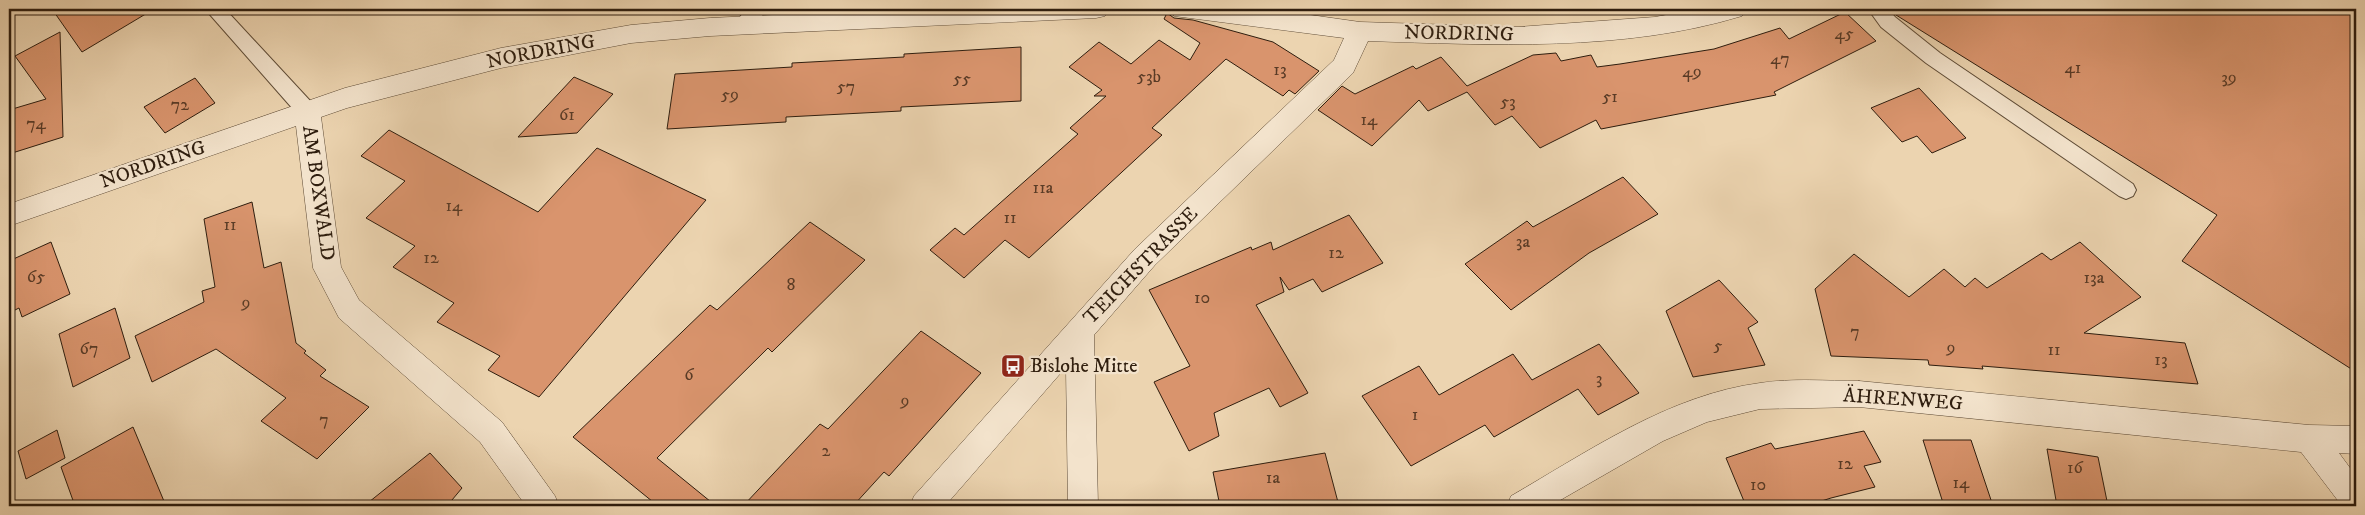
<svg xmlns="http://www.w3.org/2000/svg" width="2365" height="515" font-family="'IM FELL DW Pica',serif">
  <rect width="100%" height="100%" fill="#ecd4b0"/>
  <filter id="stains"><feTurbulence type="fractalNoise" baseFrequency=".004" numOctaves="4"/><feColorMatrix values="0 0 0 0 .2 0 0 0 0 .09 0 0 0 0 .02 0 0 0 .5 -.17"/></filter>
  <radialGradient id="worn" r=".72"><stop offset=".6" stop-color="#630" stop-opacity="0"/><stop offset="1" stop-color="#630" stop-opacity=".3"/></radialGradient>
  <!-- building -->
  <path fill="#d9946d" stroke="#2e1d0e" d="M 52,9 L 154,9 L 82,52 Z
    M 1890,9 L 2356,9 L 2356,372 L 2182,261 L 2217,215 L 1896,15 Z
    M 1845,12 L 1876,41 L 1774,92 L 1776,95 L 1601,129 L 1596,120 L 1540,148 L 1512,116 L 1495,125 L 1467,92 L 1428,111 L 1419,100 L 1372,146 L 1318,110 L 1342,86 L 1355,94 L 1413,66 L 1416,69 L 1441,57 L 1467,86 L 1533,55 L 1556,53 L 1561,61 L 1591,55 L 1597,67 L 1620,64 L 1714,49 L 1780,28 L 1789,39 Z
    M 1167,13 L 1174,18 L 1193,20 L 1273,42 L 1319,71 L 1295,94 L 1289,90 L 1283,96 L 1226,59 L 1152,128 L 1162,135 L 1029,258 L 1005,240 L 964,278 L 930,250 L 955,228 L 964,235 L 1078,134 L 1070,128 L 1106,96 L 1094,96 L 1102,90 L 1069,67 L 1099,42 L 1131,64 L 1159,40 L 1190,60 L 1200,43 L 1164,19 Z
    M 60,32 L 63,137 L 9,154 L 9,110 L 46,99 L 15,56 Z
    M 1021,47 L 1021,101 L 901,107 L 901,111 L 786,117 L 786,122 L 667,129 L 675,74 L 792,67 L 792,63 L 904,57 L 904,54 Z
    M 574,77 L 613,94 L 577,133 L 518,137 Z
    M 195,78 L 215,103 L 165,133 L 144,107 Z
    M 1919,88 L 1966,138 L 1932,153 L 1917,136 L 1902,142 L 1871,108 Z
    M 389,130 L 538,212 L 597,148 L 706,200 L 539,397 L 488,370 L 500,356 L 437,322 L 454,303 L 393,267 L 415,246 L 366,218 L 405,181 L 361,156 Z
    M 1623,177 L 1658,214 L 1589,253 L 1511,310 L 1465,264 L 1527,221 L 1533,227 Z
    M 252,202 L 264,268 L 281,262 L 296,343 L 306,351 L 304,353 L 326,370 L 320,376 L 369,407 L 317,459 L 261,421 L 286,398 L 216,349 L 152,382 L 135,336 L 204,302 L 202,291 L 215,287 L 204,219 Z
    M 1349,215 L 1383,263 L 1322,292 L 1313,279 L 1289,290 L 1280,277 L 1284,292 L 1256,305 L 1308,393 L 1280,407 L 1269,388 L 1214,413 L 1219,436 L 1189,451 L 1154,382 L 1190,366 L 1149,290 L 1251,247 L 1252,250 L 1271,242 L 1273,250 Z
    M 810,222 L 865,260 L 772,352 L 768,348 L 657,458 L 716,506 L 658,506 L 573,437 L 710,305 L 717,310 Z
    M 51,242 L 70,294 L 22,317 L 19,308 L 9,313 L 9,261 Z
    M 2080,242 L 2141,297 L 2084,333 L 2185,343 L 2198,384 L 1982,366 L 1983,369 L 1929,365 L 1928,360 L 1831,356 L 1815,289 L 1854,254 L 1909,297 L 1944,269 L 1965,287 L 1975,278 L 1987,288 L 2042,253 L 2051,260 Z
    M 1719,280 L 1758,322 L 1748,328 L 1765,365 L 1693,377 L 1666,311 Z
    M 115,308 L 130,358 L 73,387 L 59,334 Z
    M 921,331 L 981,373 L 889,476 L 884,472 L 853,506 L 743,506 L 820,424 L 828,429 Z
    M 1599,344 L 1639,393 L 1598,415 L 1578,389 L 1494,437 L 1485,425 L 1411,466 L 1362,396 L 1419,366 L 1439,395 L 1513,354 L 1532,380 Z
    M 133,427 L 166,506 L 75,506 L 61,467 Z
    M 57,430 L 65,458 L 26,479 L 18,451 Z
    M 1864,431 L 1881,462 L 1864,466 L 1875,487 L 1831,498 L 1806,506 L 1746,506 L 1726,458 L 1771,443 L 1775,449 Z
    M 1923,440 L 1971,440 L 1993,506 L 1944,506 Z
    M 2047,449 L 2098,457 L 2108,506 L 2057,506 Z
    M 430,453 L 462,488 L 447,506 L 364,506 Z
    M 1325,453 L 1339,506 L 1220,506 L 1213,472 Z"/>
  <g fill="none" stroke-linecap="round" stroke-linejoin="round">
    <defs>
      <path id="service" d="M 205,9 L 225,9 L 314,105 L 317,111 L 314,117 L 307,119 L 300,117 Z
        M 746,9 L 766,9 C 760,21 750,36 735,31 L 733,26 Z
        M 1868,9 L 1888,9 L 1895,17 L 1940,53 L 2133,184 L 2136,190 L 2133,196 L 2126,199 L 2119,196 L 1926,63 L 1881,27 Z"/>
      <path id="minor" d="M 901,9 L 1108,9 L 1105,16 L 1096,18 L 710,36 L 631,43 L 501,68 L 347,108 L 321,117 L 341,267 L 359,300 L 502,422 L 555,496 L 559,506 L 526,506 L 480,442 L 339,318 L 313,268 L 296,126 L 9,226 L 9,204 L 345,88 L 501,48 L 631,25 L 710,18 Z
        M 1171,9 L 1268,9 L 1360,22 L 1518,27 L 1655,17 L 1699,9 L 1745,9 L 1742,16 C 1624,52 1490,45 1368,41 L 1353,73 L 1155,265 L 1094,335 L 1098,506 L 1068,506 L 1066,367 L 945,506 L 910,506 L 914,496 L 1135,249 L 1334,60 L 1344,38 L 1174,16 Z
        M 1859,381 L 2309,425 L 2356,426 L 2356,454 L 2339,453 L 2356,476 L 2356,506 L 2342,506 L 2301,452 L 1859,407 L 1760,409 L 1707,422 L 1663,441 L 1550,506 L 1507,506 L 1511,496 C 1589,451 1669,395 1760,383 C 1792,378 1827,381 1859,381 Z"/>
    </defs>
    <!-- service casing -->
    <use href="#service" stroke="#5e4b36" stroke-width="2"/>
    <!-- minor casing -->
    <use href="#minor" stroke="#5e4b36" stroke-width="1"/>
    <!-- service -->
    <use href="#service" fill="#f3e3cc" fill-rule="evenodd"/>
    <!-- minor -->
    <use href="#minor" fill="#f3e3cc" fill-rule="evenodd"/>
  </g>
  <!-- icons -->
  <defs>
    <symbol id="bus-square" viewBox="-11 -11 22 22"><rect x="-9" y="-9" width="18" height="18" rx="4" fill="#8f2418" stroke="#f3e3cc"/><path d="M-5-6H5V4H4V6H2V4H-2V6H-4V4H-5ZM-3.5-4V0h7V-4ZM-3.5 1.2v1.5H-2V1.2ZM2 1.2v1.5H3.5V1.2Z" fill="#fff"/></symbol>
  </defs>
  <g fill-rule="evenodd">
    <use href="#bus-square" x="999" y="352" width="28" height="28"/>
  </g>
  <g text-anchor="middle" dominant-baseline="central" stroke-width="4.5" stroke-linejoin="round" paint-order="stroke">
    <!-- number labels -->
    <g font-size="18" fill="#593b26">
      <text x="1844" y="34">45</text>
      <text x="1780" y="59">47</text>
      <text x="2073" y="68">41</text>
      <text x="1280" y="70">13</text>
      <text x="1692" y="72">49</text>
      <text x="1149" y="77">53b</text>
      <text x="2229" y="78">39</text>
      <text x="962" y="79">55</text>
      <text x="846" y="87">57</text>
      <text x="730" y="95">59</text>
      <text x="1610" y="97">51</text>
      <text x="1508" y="102">53</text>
      <text x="180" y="105">72</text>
      <text x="567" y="115">61</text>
      <text x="1369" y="120">14</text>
      <text x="36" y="124">74</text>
      <text x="1043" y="188">11a</text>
      <text x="454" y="206">14</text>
      <text x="1010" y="218">11</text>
      <text x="230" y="225">11</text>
      <text x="1523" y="242">3a</text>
      <text x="1336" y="253">12</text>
      <text x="431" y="258">12</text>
      <text x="36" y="277">65</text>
      <text x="2094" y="278">13a</text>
      <text x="791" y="285">8</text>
      <text x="1202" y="298">10</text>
      <text x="246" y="303">9</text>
      <text x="1855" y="332">7</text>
      <text x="1718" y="346">5</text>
      <text x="1951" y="348">9</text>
      <text x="89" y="349">67</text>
      <text x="2054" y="350">11</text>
      <text x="2161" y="360">13</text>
      <text x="689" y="375">6</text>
      <text x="1599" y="379">3</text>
      <text x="905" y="401">9</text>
      <text x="1415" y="415">1</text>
      <text x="324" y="420">7</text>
      <text x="826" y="451">2</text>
      <text x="1845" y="464">12</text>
      <text x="2075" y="468">16</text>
      <text x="1273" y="478">1a</text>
      <text x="1961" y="483">14</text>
      <text x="1758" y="485">10</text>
    </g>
    <!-- street labels -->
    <g font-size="20" fill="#2e1d0e" stroke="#f3e3cc">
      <text transform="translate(1459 34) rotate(1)">NORDRING</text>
      <text transform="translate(541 52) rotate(-11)">NORDRING</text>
      <text transform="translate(153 165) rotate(-19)">NORDRING</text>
      <text transform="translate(318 193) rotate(82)">AM BOXWALD</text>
      <text transform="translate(1141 266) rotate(-46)">TEICHSTRASSE</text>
      <text transform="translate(1903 400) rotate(4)">ÄHRENWEG</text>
    </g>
    <!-- poi labels -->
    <g font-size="20" fill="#2e1d0e" stroke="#f3e3cc" text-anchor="start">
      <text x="1030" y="366">Bislohe Mitte</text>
    </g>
  </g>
  <!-- margin -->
  <rect width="2365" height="515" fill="none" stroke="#ecd4b0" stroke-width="30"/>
  <rect x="10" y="10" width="2345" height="495" fill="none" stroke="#2e1d0e" stroke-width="2.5"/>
  <rect x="15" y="15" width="2335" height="485" fill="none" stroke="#2e1d0e"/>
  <rect width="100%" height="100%" filter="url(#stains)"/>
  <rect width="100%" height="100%" fill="url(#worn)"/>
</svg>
